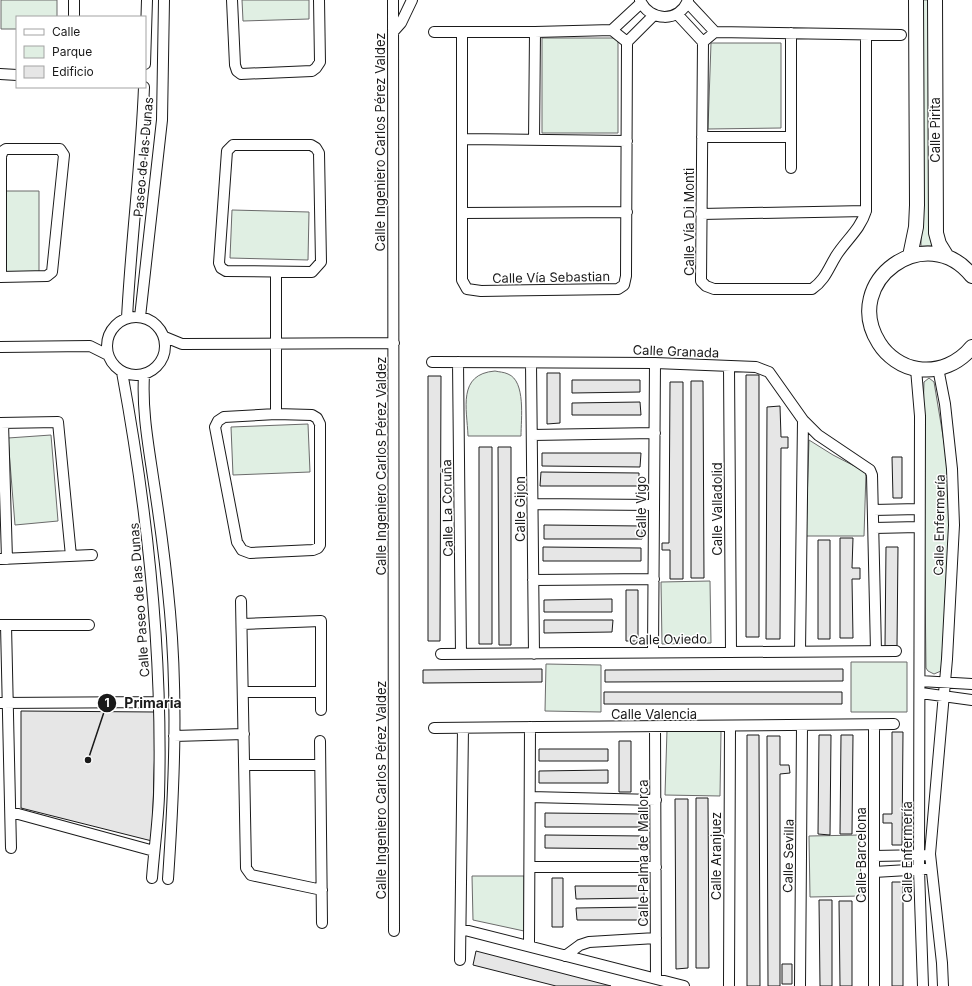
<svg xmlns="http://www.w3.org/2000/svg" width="972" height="986" font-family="Inter,sans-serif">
  <rect width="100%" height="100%" fill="#fff"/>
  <!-- green -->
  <path fill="#e0efe3" stroke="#6a6a6a" d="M 1,0 L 57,0 L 57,17 L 17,17 L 17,29 L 1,29 Z
    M 242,0 L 309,0 L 309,19 L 243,21 Z
    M 920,0 L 931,0 L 932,246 L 921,246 Z
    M 542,38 L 618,38 L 618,133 L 542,133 Z
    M 711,43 L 781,43 L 781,128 L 708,129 Z
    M 6,191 L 39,191 L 39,272 L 5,274 Z
    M 232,210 L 309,212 L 308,260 L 230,258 Z
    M 495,371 C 499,372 504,372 508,374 C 526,381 521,419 521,436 L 468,436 C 467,409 457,374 495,371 Z
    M 929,378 L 934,382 L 947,460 L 951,517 L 942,659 L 941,671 L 934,674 L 928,671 L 926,668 L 923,416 L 924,382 Z
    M 308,424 L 310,472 L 233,475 L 231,427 Z
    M 51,435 L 58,521 L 15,525 L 8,438 Z
    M 809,440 L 833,455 L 866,472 L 864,536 L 806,536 Z
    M 710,581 L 711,643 L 662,644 L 661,582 Z
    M 851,662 L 907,662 L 907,712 L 851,712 Z
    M 546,664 L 601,665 L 601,712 L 545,711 Z
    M 667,730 L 721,731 L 720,796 L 665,795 Z
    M 860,835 L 861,896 L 810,897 L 809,836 Z
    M 472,876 L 524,876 L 524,931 L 473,920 Z"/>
  <!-- building -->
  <path fill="#e6e6e6" stroke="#1a1a1a" d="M 547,373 L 560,373 L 560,423 L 547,424 Z
    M 746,375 L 759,375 L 759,637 L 746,637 Z
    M 428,376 L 441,376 L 440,641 L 428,641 Z
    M 572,380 L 640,380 L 640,392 L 572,393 Z
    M 691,381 L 703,381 L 704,578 L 691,578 Z
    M 670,382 L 683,382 L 683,579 L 670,579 L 670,550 L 662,550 L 662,543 L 669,543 Z
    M 640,402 L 641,415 L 572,415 L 572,403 Z
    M 780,406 L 781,437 L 788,437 L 788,448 L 781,448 L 780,639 L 766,639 L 767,407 Z
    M 479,447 L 492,447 L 492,644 L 479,644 Z
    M 498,447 L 511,447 L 511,645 L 499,645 Z
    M 542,453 L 641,453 L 640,467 L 542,466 Z
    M 892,457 L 902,457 L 902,498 L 893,498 Z
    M 541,472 L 639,473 L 639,486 L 540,486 Z
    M 544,525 L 642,526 L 642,539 L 544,539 Z
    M 840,538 L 853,538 L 852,568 L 860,568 L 860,579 L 852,579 L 853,638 L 840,638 Z
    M 818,540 L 830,540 L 830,639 L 818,639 Z
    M 543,547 L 641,548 L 641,561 L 543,561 Z
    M 886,547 L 898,547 L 897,646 L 885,646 Z
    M 626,590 L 638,590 L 638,641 L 626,641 Z
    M 612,599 L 612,612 L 544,612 L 544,600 Z
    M 544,620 L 613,620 L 612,632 L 544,633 Z
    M 542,669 L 542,682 L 423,683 L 423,670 Z
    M 843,669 L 843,681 L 605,682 L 605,670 Z
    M 604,692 L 842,692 L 842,704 L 604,704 Z
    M 21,711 L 156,712 L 152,841 L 21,808 Z
    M 892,732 L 903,732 L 902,845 L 892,845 L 892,823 L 883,823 L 883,814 L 892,814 Z
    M 747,735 L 759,735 L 760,986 L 747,986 Z
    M 819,735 L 831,735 L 830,835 L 818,834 Z
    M 841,735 L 853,735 L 852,834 L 840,834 Z
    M 767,736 L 780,736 L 780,765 L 789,765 L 790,773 L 780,774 L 780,986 L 768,986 Z
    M 619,741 L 631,741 L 631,792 L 619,792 Z
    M 539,749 L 608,749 L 608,761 L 539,761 Z
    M 608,770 L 608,783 L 539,783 L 539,771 Z
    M 696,798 L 708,798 L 709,968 L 696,968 Z
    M 675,799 L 688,799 L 688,968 L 676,969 Z
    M 545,813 L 644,814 L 644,827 L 545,827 Z
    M 545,835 L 644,836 L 644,849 L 545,848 Z
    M 552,878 L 563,878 L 563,927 L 552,927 Z
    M 892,882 L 903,882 L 903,986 L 892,986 Z
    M 575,886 L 644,886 L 644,898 L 576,899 Z
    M 819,900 L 832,900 L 832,986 L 820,986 Z
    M 839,901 L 852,901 L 852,986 L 840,986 Z
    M 645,907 L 645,920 L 577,920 L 576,908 Z
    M 476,951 L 611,986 L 556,986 L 473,965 Z
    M 782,964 L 792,964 L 792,984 L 782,984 Z"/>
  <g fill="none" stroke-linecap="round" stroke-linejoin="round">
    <defs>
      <path id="street" d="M 74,0 L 74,17
        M 232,0 L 235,65 L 237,71 L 241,74 L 312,71 L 316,68 L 320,62 L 319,0
        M 393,0 L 394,931
        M 640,0 C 649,22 680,23 688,0
        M 687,2 L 715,32
        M 677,14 L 703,42
        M 612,30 L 641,3
        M 393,32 L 401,23 L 412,0
        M 434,32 L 535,32 L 612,30 L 627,42 L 626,276 L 624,285 L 618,289 L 481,291 L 467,289 L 462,280 L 462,32
        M 866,35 L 866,211 C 860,230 846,240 836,256 C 828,269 825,280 812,289 L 714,289 L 706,286 L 701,281 L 703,42 L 715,32 L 901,35
        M 627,42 L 654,15
        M 145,64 L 147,0
        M 0,74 L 17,75
        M 702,137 L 791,137
        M 462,139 L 627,141
        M 534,140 L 535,32
        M 233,145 L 311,145 L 316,148 L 319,153 L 321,262 L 312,272 L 226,271 L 221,268 L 219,263 L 227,151 Z
        M 791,168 L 791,33
        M 462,213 L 627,212
        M 701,214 L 866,211
        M 276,272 L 276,414
        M 0,277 L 47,276 L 52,272 L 64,155 L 60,149 L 6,149 L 3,151 L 1,156 L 1,277
        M107 346a29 29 0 1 1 58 0a29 29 0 1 1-58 0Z
        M 140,317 L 162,120 L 164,0
        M 127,318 C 131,241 141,164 144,87
        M 165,337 L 182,344 L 394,343
        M 0,347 L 90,346 L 108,355
        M 432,362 L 655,363 L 756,367 L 769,372 L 803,420 L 818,435 L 870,470 L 872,475 L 876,651
        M 458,362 L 461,654
        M 531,363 L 534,654
        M 729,367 L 731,651
        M 938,368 L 945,404 L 952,469 L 954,525 L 947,659 L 930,854 L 942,963 L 943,986
        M 916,369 L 920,416 L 919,870 L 923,986
        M 122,372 C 148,513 163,653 159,796 C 158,823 154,851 152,878
        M 144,375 C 142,410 148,443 153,477 C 160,522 166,567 170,612 C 178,701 174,790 168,879
        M 276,414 L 312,415 L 317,418 L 320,424 L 320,545 L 318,548 L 313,550 L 250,553 L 242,550 L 237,542 L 215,427 L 218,421 L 224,417 Z
        M 0,423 L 58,422 L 71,556
        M 3,423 L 7,559
        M 532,435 L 655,433
        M 533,504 L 654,505
        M 873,510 L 919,509
        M 874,528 L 919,527
        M 1,559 L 92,555
        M 533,580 L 654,579
        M 241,601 L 246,868 L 251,875 L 322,890
        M 242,624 L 321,621 L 321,710
        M 1,625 L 89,625
        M 6,625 L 11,848
        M 800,651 L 803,420
        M 653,652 L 655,363
        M 441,654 L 896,651
        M 920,681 L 972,684
        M 243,692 L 321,692
        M 921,693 L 972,700
        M 0,703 L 159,702
        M 655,727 L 656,979
        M 434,728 L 894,724
        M 174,736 L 244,734
        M 320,741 L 322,923
        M 244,765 L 320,765
        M 530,797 L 656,800
        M 11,812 L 154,851
        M 874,856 L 926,855
        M 530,867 L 656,867
        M 874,872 L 925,869
        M 461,929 L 684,986
        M 529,946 L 530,727
        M 565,956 L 580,945 L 589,942 L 656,938
        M 460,960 L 463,728
        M 729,986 L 730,727
        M 800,986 L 802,726
        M 874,986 L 874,725"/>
      <path id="secondary" d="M 935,0 L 936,233 L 939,244 L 947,257
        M 910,256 L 916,227 L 917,205 L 916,0
        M 972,276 C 927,219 840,281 879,343 C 887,356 902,367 918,369 C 939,372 959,363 972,347"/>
    </defs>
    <!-- street casing -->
    <use href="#street" stroke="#1a1a1a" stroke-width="12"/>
    <!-- secondary casing -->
    <use href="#secondary" stroke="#1a1a1a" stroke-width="16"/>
    <!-- street -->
    <use href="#street" stroke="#fff" stroke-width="10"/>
    <!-- secondary -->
    <use href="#secondary" stroke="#fff" stroke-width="14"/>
  </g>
  <g text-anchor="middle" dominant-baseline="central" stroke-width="3" stroke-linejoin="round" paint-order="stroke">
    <!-- street labels -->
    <g font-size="13" fill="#1a1a1a" stroke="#fff">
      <text transform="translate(935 130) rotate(-90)">Calle Pirita</text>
      <text transform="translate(380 142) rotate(-90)">Calle Ingeniero Carlos Pérez Valdez</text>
      <text transform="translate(143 157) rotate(-85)">Paseo de las Dunas</text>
      <text transform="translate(689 222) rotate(-90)">Calle Vía Di Monti</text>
      <text transform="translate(551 277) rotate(-1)">Calle Vía Sebastian</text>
      <text transform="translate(676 351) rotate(2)">Calle Granada</text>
      <text transform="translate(381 466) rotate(-90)">Calle Ingeniero Carlos Pérez Valdez</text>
      <text transform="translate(641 507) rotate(-90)">Calle Vigo</text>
      <text transform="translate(447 508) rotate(-91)">Calle La Coruña</text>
      <text transform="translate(520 509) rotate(-90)">Calle Gijon</text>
      <text transform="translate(717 509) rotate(-90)">Calle Valladolid</text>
      <text transform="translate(939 525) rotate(-89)">Calle Enfermería</text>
      <text transform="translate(139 600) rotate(-94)">Calle Paseo de las Dunas</text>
      <text transform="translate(668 639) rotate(-1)">Calle Oviedo</text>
      <text x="654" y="714">Calle Valencia</text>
      <text transform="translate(381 790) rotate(-90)">Calle Ingeniero Carlos Pérez Valdez</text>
      <text transform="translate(907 852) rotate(-90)">Calle Enfermería</text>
      <text transform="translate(643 853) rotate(-90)">Calle Palma de Mallorca</text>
      <text transform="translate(861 855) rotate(-90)">Calle Barcelona</text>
      <text transform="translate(716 856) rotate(-90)">Calle Aranjuez</text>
      <text transform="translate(788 856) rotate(-89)">Calle Sevilla</text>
    </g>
  </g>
  <!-- callouts -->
  <path fill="none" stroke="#1a1a1a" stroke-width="1.5" d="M88 760L107 703"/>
  <g fill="#1a1a1a" stroke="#fff" stroke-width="1.5">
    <circle cx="88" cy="760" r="4"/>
    <circle cx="107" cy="703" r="10"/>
  </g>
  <g font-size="12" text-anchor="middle" font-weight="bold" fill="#fff">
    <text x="107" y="707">1</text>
  </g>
  <g font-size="14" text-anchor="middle" font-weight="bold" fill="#1a1a1a" stroke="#fff" stroke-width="3" stroke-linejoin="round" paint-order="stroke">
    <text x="153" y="708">Primaria</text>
  </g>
  <!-- legend -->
  <rect x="16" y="16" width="130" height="72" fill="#ffffff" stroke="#a3a3a3"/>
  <rect x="24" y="29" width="20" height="6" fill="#ffffff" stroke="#a3a3a3"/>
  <text x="52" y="36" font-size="12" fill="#1a1a1a">Calle</text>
  <rect x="24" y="46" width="20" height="12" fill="#e0efe3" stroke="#a3a3a3"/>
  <text x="52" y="56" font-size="12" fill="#1a1a1a">Parque</text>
  <rect x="24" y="66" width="20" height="12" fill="#e6e6e6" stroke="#a3a3a3"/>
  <text x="52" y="76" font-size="12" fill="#1a1a1a">Edificio</text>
</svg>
